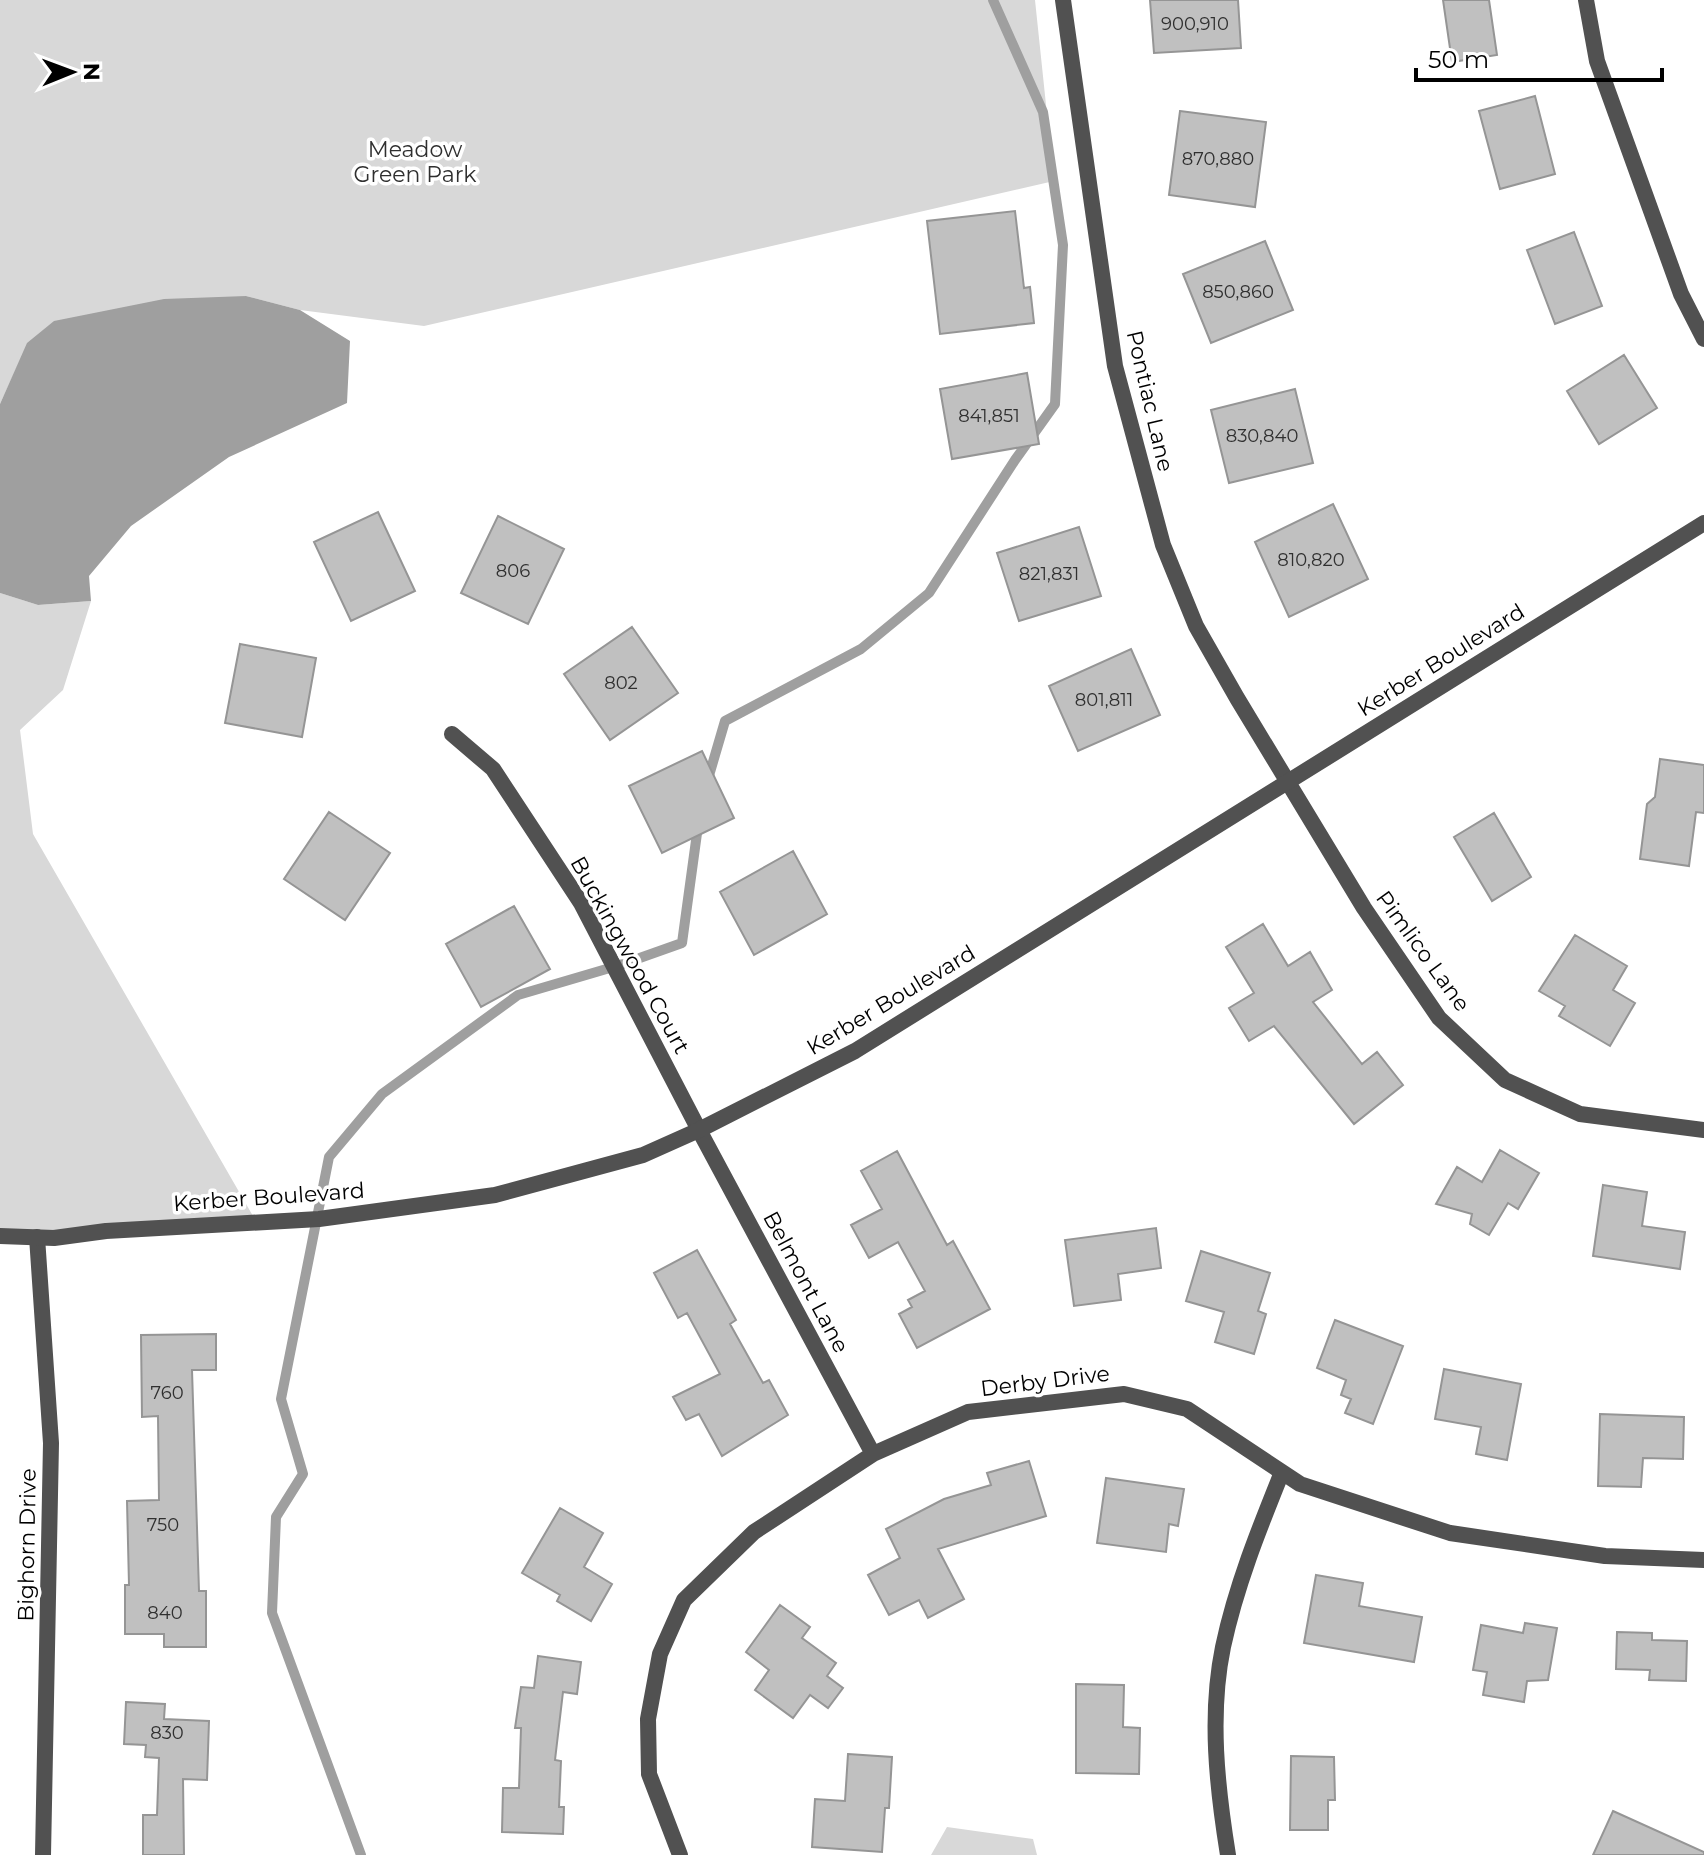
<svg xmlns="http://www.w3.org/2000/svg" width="1704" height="1855" font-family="Montserrat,sans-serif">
  <rect width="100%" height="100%" fill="#fff"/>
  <!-- green -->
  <path fill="#d8d8d8" d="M 0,0 L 1035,0 L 1054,181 L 424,326 L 300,310 L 246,296 L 21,358 L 0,404 Z
    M 0,593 L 38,605 L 91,601 L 63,690 L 20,730 L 33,834 L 257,1223 L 0,1236 Z
    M 947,1827 L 1033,1839 L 1037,1855 L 931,1855 Z"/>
  <!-- water -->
  <path fill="#9f9f9f" d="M 246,296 L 300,310 L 350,341 L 347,403 L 229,457 L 131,526 L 89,576 L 91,601 L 38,605 L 0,593 L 0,404 L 27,343 L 54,321 L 164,299 Z"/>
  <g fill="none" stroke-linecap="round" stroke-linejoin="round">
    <!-- stream -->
    <path stroke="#9f9f9f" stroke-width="10" d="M 708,779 L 725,721 L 861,649 L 929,593 L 1015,460 L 1055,404 L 1063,245 L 1043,112 L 993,0
      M 361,1855 L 272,1613 L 276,1517 L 303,1474 L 281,1399 L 329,1157 L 382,1094 L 518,995 L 620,965 L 682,943 L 698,826"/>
  </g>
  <!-- building -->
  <path fill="#c0c0c0" stroke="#959595" stroke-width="2" d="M 1150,0 L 1238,0 L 1241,48 L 1154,53 Z
    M 1443,0 L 1489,0 L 1497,55 L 1452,62 Z
    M 1535,96 L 1555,174 L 1500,189 L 1479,111 Z
    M 1180,111 L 1266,122 L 1255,207 L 1169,195 Z
    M 1015,211 L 1024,288 L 1030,287 L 1034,323 L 940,334 L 927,221 Z
    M 1574,232 L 1602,306 L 1555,324 L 1527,250 Z
    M 1265,241 L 1293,310 L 1211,343 L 1183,274 Z
    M 1624,355 L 1657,408 L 1599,444 L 1567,391 Z
    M 1027,373 L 1039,444 L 952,459 L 940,389 Z
    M 1295,389 L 1313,463 L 1229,483 L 1211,410 Z
    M 1333,504 L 1368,579 L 1289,617 L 1255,542 Z
    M 378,512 L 415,591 L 351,621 L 314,542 Z
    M 498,516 L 564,549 L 528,624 L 461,593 Z
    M 1079,527 L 1101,596 L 1019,621 L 997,553 Z
    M 632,627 L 678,693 L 610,740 L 564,674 Z
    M 240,644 L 316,658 L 302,737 L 225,723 Z
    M 1131,649 L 1160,715 L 1078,751 L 1049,686 Z
    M 702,751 L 734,818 L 662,853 L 629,786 Z
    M 1660,759 L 1704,765 L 1704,813 L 1696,812 L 1689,866 L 1640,859 L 1647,804 L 1655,797 Z
    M 329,812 L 390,853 L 345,920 L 284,879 Z
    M 1494,813 L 1531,877 L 1492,901 L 1454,837 Z
    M 793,851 L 827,914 L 754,955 L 720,892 Z
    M 514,906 L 550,969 L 481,1007 L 446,944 Z
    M 1263,924 L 1288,966 L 1310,952 L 1332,990 L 1313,1002 L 1362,1064 L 1377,1052 L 1403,1085 L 1354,1124 L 1274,1026 L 1249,1041 L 1229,1008 L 1254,993 L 1226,947 Z
    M 1575,935 L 1627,966 L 1613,990 L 1635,1003 L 1610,1046 L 1559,1016 L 1565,1006 L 1539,991 Z
    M 1500,1150 L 1539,1173 L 1518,1209 L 1508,1203 L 1489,1235 L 1470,1224 L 1472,1214 L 1436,1204 L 1457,1167 L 1482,1182 Z
    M 897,1151 L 947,1245 L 953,1241 L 990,1309 L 917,1348 L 899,1314 L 912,1307 L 908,1300 L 925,1291 L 898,1242 L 869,1258 L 851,1225 L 882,1209 L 861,1171 Z
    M 1603,1185 L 1647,1192 L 1642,1226 L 1685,1232 L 1680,1269 L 1593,1256 Z
    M 1156,1228 L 1161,1268 L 1118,1274 L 1121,1300 L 1074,1306 L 1065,1240 Z
    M 697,1250 L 736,1320 L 730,1324 L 763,1383 L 769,1380 L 788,1415 L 722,1456 L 699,1414 L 686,1420 L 673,1397 L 720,1374 L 687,1313 L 678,1318 L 654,1273 Z
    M 1201,1251 L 1270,1273 L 1258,1311 L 1266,1314 L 1254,1354 L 1215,1342 L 1224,1312 L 1186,1301 Z
    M 1335,1320 L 1403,1346 L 1373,1424 L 1345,1413 L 1351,1399 L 1341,1395 L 1346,1380 L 1317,1368 Z
    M 216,1334 L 216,1370 L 192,1370 L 199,1591 L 206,1591 L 206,1647 L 164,1647 L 164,1634 L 125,1634 L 125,1585 L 129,1585 L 127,1501 L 159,1500 L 158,1416 L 142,1417 L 141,1335 Z
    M 1444,1369 L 1521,1384 L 1507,1460 L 1476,1454 L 1481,1427 L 1435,1419 Z
    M 1600,1414 L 1684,1417 L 1683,1459 L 1643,1458 L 1641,1487 L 1598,1486 Z
    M 1029,1461 L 1046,1516 L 938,1549 L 964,1599 L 928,1618 L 919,1600 L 889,1615 L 868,1575 L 900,1558 L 886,1529 L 944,1499 L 991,1485 L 987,1473 Z
    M 1106,1478 L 1184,1489 L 1178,1526 L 1169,1524 L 1166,1552 L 1097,1543 Z
    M 560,1508 L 603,1533 L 584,1567 L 612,1584 L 591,1621 L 557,1601 L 560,1595 L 522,1573 Z
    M 1316,1575 L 1363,1583 L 1359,1606 L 1422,1617 L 1414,1662 L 1304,1643 Z
    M 780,1605 L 810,1627 L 802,1638 L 836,1663 L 827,1676 L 843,1688 L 828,1708 L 810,1695 L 793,1718 L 755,1690 L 769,1670 L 746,1652 Z
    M 1525,1623 L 1557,1628 L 1548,1680 L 1527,1681 L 1524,1702 L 1483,1695 L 1487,1672 L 1473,1670 L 1481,1625 L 1523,1633 Z
    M 1617,1632 L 1652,1633 L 1652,1640 L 1687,1641 L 1686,1681 L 1649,1680 L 1650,1670 L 1616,1669 Z
    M 538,1656 L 581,1662 L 577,1694 L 563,1692 L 555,1760 L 561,1761 L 559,1807 L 564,1807 L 563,1834 L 502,1832 L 503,1788 L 519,1788 L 521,1728 L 515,1728 L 521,1687 L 534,1688 Z
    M 1076,1684 L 1124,1685 L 1123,1727 L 1140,1728 L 1139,1774 L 1076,1773 Z
    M 126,1702 L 165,1704 L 164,1719 L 209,1721 L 207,1780 L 183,1779 L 184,1855 L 143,1855 L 143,1815 L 157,1815 L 159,1758 L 145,1757 L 146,1745 L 124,1744 Z
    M 848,1754 L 892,1757 L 889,1808 L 885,1808 L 882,1852 L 812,1847 L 815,1799 L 845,1801 Z
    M 1291,1756 L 1334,1757 L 1335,1800 L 1328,1800 L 1328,1830 L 1290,1830 Z
    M 1613,1811 L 1704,1852 L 1704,1855 L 1593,1855 Z"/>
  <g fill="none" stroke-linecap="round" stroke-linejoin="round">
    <!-- minor -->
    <path stroke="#515151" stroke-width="16" d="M 1063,0 L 1115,366 L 1163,545 L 1196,626 L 1237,698 L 1364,908 L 1439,1018 L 1505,1080 L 1580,1114 L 1704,1130
      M 1586,0 L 1597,61 L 1681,294 L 1704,339
      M 452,734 L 493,769 L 581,903 L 699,1130 L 873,1454
      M 37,1237 L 51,1443 L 43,1855
      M 680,1855 L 649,1774 L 648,1719 L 660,1654 L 684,1600 L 754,1532 L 873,1454 L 968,1412 L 1124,1394 L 1187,1409 L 1300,1484 L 1450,1533 L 1605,1556 L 1704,1560
      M 1228,1855 C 1217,1787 1209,1715 1223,1647 C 1236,1586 1259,1529 1282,1472"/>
    <!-- tertiary -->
    <path stroke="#515151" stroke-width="16" d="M 0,1236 L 54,1238 L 106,1231 L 319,1219 L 495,1195 L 643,1155 L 699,1130 L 855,1051 L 1704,523"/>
  </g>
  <g text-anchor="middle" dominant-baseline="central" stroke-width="7" stroke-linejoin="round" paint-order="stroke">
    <!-- number labels -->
    <g font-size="18" fill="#303030">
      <text x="1195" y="24">900,910</text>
      <text x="1218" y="159">870,880</text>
      <text x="1238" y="292">850,860</text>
      <text x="989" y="416">841,851</text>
      <text x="1262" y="436">830,840</text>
      <text x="1311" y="560">810,820</text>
      <text x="513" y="571">806</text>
      <text x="1049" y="574">821,831</text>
      <text x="621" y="683">802</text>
      <text x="1104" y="700">801,811</text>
      <text x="167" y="1393">760</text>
      <text x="163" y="1525">750</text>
      <text x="165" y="1613">840</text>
      <text x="167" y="1733">830</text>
    </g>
    <!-- park labels -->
    <g font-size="22" fill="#2f2f2f" stroke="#fff">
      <text x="415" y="149">Meadow<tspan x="415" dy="25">Green Park</tspan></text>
    </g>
    <!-- street labels -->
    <g font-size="22" fill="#000" stroke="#fff">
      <text transform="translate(1150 401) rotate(77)">Pontiac Lane</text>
      <text transform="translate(1441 660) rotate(-32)">Kerber Boulevard</text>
      <text transform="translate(1423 951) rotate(54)">Pimlico Lane</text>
      <text transform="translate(630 955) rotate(61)">Buckingwood Court</text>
      <text transform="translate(891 1000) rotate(-31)">Kerber Boulevard</text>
      <text transform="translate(269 1197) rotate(-4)">Kerber Boulevard</text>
      <text transform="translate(806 1282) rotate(62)">Belmont Lane</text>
      <text transform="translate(1045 1381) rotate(-7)">Derby Drive</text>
      <text transform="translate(27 1545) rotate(-89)">Bighorn Drive</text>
    </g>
  </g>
  <!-- north arrow -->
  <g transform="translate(72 72) rotate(89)" stroke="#ffffff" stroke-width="6" paint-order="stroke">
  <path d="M0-6L14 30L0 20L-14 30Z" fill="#000000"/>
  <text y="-12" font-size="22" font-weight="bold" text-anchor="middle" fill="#000000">N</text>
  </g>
  <!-- scale -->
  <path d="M1416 68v12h246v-12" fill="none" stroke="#000000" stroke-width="4"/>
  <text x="1428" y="68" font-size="24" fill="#000000" stroke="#ffffff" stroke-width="6" paint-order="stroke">50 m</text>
</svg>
